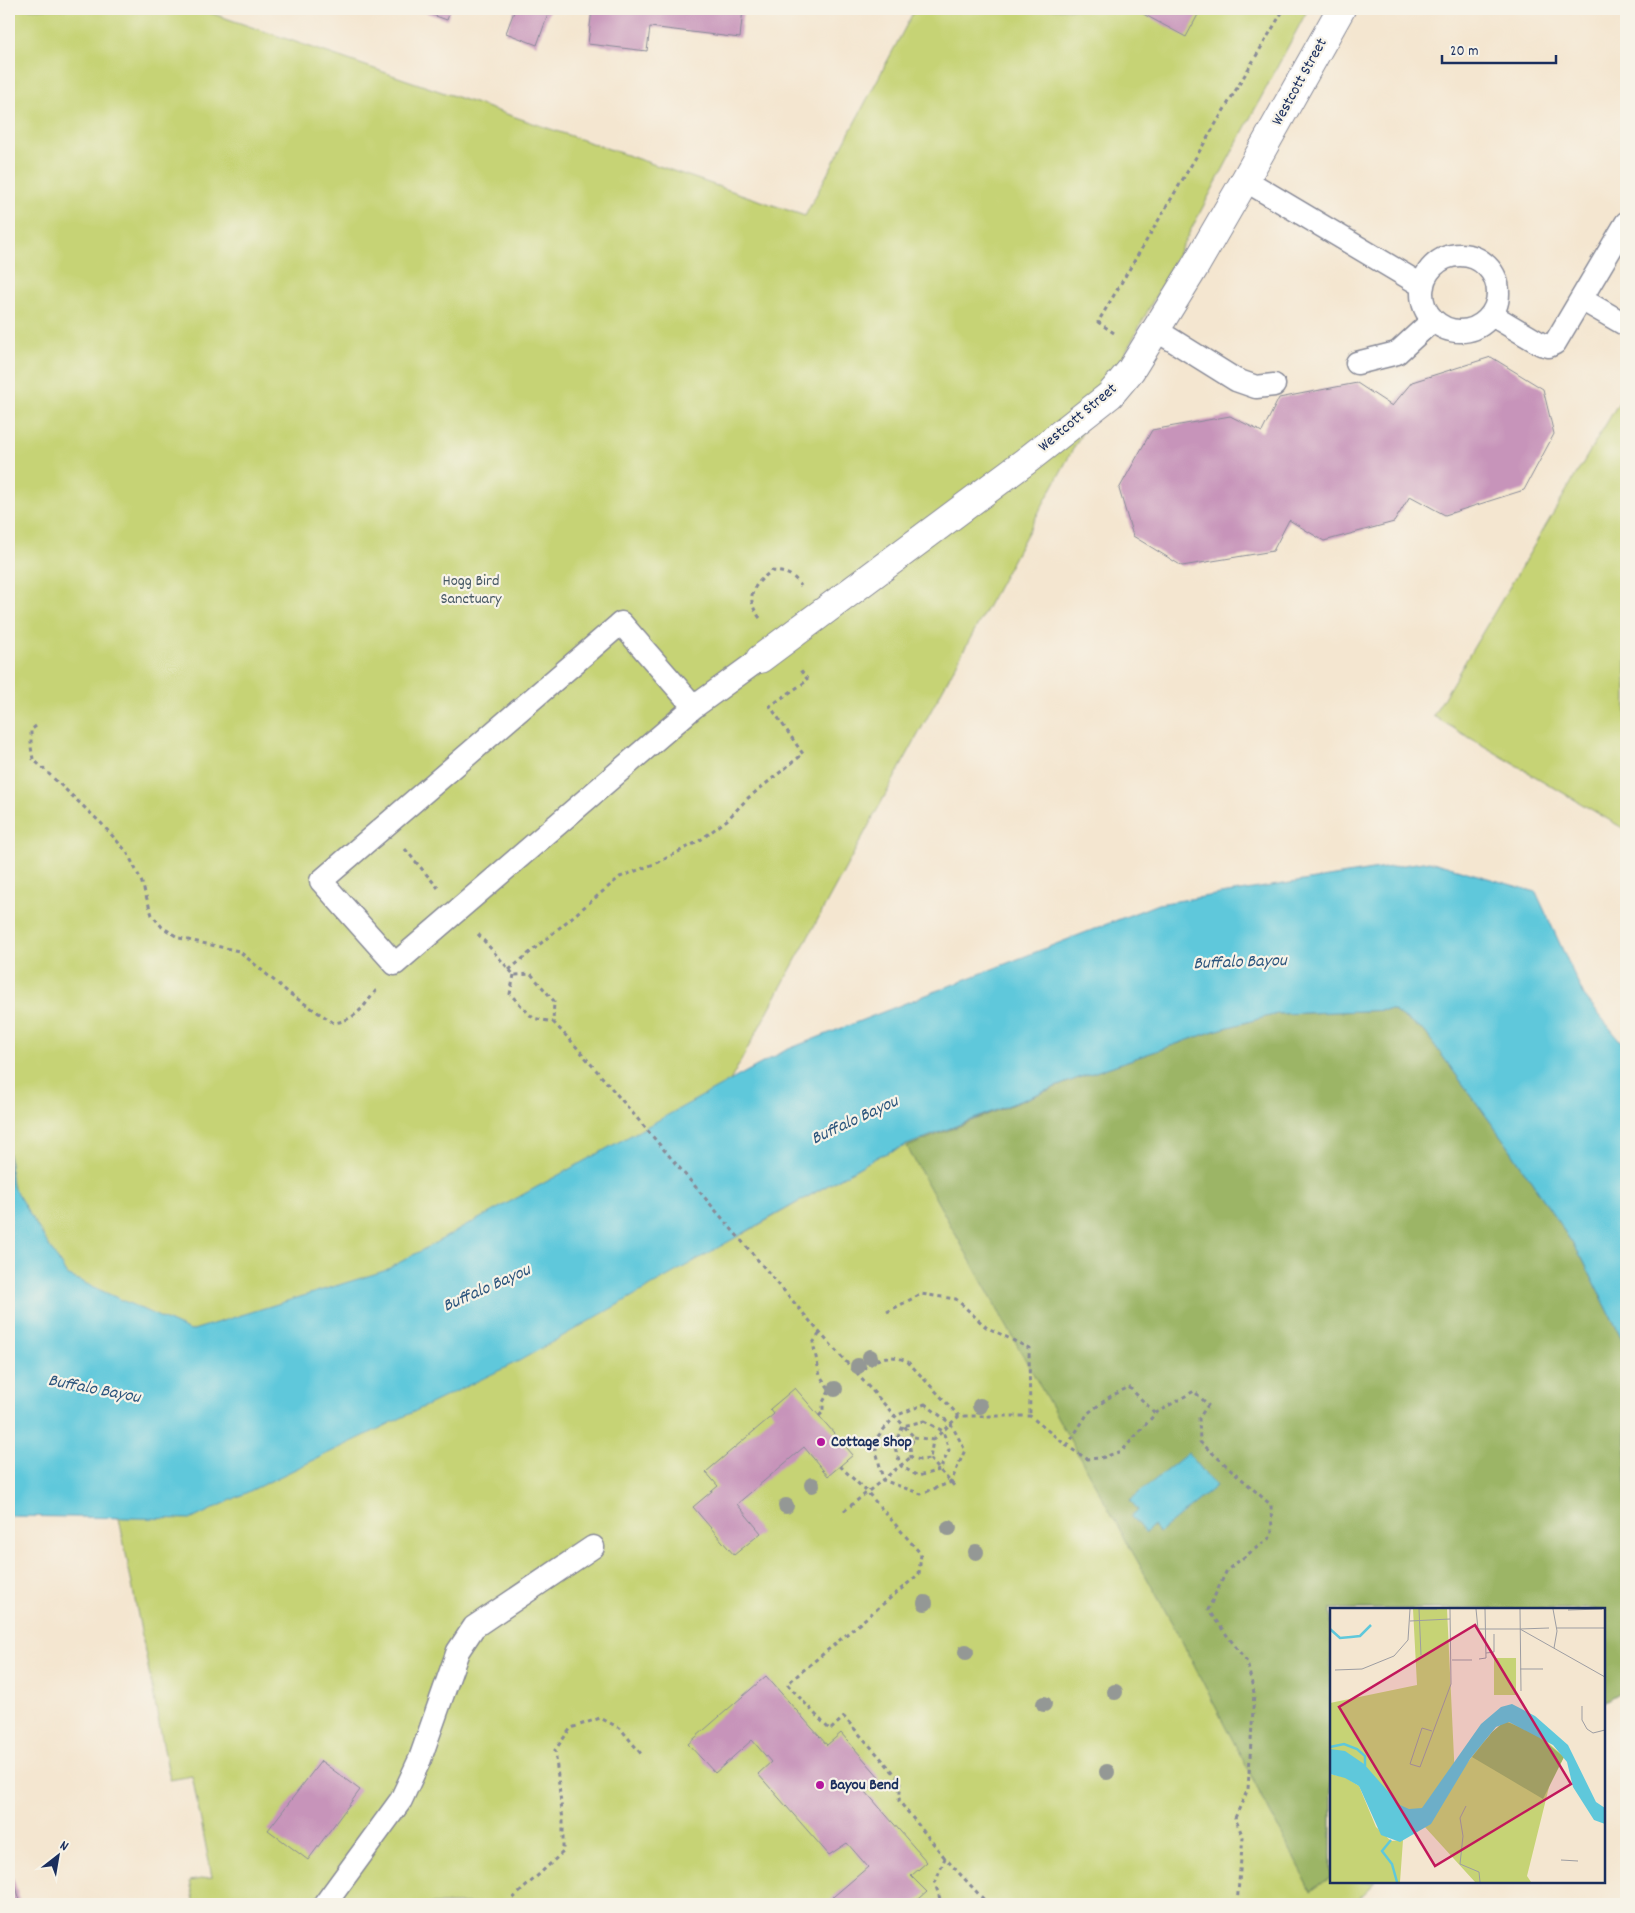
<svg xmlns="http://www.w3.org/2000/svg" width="1635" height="1913" font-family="Dekko,sans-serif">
  <rect width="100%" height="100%" fill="#f7f3e8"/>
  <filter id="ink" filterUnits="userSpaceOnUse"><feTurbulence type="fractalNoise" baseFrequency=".02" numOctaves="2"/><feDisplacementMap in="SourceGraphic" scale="10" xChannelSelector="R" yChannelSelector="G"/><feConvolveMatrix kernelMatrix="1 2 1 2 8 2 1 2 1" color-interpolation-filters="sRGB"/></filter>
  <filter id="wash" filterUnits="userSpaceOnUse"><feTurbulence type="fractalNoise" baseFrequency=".0096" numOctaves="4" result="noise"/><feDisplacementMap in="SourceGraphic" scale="20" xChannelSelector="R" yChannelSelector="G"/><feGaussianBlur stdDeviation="1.12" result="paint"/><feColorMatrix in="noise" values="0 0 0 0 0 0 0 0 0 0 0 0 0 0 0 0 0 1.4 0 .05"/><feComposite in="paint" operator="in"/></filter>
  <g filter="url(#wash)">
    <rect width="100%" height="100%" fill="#f4e6d0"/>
    <!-- green -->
    <path fill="#c6d375" stroke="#70816a" d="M 9,9 L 199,9 L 805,216 L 915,9 L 1308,9 L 1135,335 L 724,1092 L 734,1236 L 743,1234 L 879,1156 L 1081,1077 L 1626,1347 L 1626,1690 L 1604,1703 L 1604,1609 L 1331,1609 L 1331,1882 L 1376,1882 L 1353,1904 L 195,1904 L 190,1881 L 212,1877 L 192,1776 L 170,1780 L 119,1518 L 9,1499 Z
      M 1625,392 L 1626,393 L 1626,830 L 1433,716 Z"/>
    <!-- forest -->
    <path fill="#9cb566" stroke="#5c7262" d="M 1392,1010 L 1425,1032 L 1508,1146 L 1582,1258 L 1626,1347 L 1626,1690 L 1604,1703 L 1604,1609 L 1331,1609 L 1331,1877 L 1311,1891 L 1172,1623 L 907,1147 L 1081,1077 L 1214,1031 L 1277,1014 Z"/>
    <!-- water -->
    <path fill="#5fc8db" stroke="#3d7c9c" d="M 1429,861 L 1536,892 L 1584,996 L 1626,1048 L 1626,1347 L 1582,1258 L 1508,1146 L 1425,1032 L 1392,1010 L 1277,1014 L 1214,1031 L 1081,1077 L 879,1156 L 519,1361 L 192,1519 L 9,1516 L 9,1155 L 12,1185 L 67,1275 L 190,1331 L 384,1271 L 786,1050 L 1158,904 Z
      M 1188,1453 L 1216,1486 L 1159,1533 L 1153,1526 L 1145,1533 L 1131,1516 L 1138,1510 L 1130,1500 Z"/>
    <g id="blocks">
      <!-- building -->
      <path fill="#c794ba" d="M 416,9 L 451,9 L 447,20 Z
        M 515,9 L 550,9 L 537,45 L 506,33 Z
        M 592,9 L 743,9 L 740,38 L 650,27 L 647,51 L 588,44 Z
        M 1134,9 L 1201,9 L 1186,37 Z
        M 1491,357 L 1543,389 L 1554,434 L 1524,490 L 1445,515 L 1410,496 L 1394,522 L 1324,541 L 1289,520 L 1273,551 L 1182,566 L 1133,536 L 1119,489 L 1152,430 L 1230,416 L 1262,432 L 1279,398 L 1357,383 L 1392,406 L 1412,382 Z
        M 795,1388 L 853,1455 L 828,1476 L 804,1447 L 737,1504 L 761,1533 L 734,1555 L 693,1507 L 718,1486 L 706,1472 L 774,1414 L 770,1409 Z
        M 766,1676 L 827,1745 L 841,1733 L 880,1778 L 866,1792 L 927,1862 L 911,1876 L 927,1892 L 913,1904 L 829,1904 L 827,1902 L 868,1867 L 847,1843 L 829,1855 L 758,1774 L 771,1762 L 752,1740 L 715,1773 L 688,1744 Z
        M 321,1761 L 360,1790 L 308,1860 L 268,1830 Z
        M 9,1863 L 21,1904 L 9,1904 Z"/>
    </g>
  </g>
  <g filter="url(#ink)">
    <use href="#blocks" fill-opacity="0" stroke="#888a97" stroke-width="1"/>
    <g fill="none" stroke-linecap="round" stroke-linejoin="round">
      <defs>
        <path id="service" d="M 1245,180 L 1423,286
          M1422 293a38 38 0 1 1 76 0a38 38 0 1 1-76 0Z
          M 1581,299 L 1626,325
          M 1492,315 L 1541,344 L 1549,346 L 1555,343 L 1626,223
          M 1156,330 L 1236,380 L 1256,387 L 1274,385
          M 1357,363 L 1397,353 L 1433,320
          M 694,707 L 621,623 L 321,881 L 395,964 L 694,707 L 760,659
          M 325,1904 L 401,1800 L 420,1759 L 458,1651 L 474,1627 L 593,1547"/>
        <path id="minor" d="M 760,659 L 1026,461 L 1110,395 L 1131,370 L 1194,268 L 1245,180 L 1341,9"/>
      </defs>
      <!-- service casing -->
      <use href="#service" stroke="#888a97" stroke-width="25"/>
      <!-- minor casing -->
      <use href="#minor" stroke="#888a97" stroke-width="30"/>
      <!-- path -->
      <path stroke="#888a97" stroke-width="3" stroke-dasharray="4 4" stroke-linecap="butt" d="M 1114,333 L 1098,322 L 1284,9
        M 760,618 C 744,598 753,584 772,571 C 786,572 793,574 801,586
        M 36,726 L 31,730 L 31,747 L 33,759 L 101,823 L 127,852 L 141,880 L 152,915 L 162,927 L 179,938 L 239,951 L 290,994 L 334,1023 C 356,1020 364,1006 377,989
        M 405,849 L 438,888
        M 478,934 L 514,975 L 531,974 L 554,1001 L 553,1022 L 573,1043 L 820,1333 L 914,1437
        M 509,970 L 620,877 L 659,862 L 699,841 L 727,820 L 748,798 L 803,754 L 770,706 L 808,680 L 800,670
        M 514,975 L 510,994 L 533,1018 L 553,1022
        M 887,1312 L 921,1294 L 956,1299 L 986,1327 L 1029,1348 L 1030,1416
        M 857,1374 C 876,1361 884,1350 908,1362 L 959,1416
        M 925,1404 L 951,1424 L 965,1450 L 951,1482 L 921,1494 L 883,1480 L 874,1441 L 895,1416 Z
        M 819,1416 L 823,1412 L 823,1402 L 830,1390 L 820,1376 L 813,1343 L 820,1333
        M 924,1421 L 943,1431 L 949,1450 L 940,1470 L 918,1476 L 901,1466 L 894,1445 L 903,1426 Z
        M 914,1437 L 933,1440 L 930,1459 L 920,1460 L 911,1457 L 910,1447 Z
        M 933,1440 L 959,1416 L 1030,1416 L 1067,1446 L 1087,1459 L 1101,1458 L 1122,1451 L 1156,1413 L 1194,1391 L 1208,1405 L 1199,1418 L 1200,1442 L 1271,1505 L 1272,1536 L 1227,1570 L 1208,1610 L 1247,1662 L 1254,1693 L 1248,1789 L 1235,1818 L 1243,1837 L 1237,1904
        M 1067,1446 L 1088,1413 L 1111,1396 L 1129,1387 L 1155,1413
        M 930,1459 L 955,1487
        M 840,1466 L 868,1493 L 921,1554 L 919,1574 L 787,1684 L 830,1730 L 844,1717 L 901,1781 L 899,1801 L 945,1858
        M 844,1511 L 911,1457
        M 507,1904 L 563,1852 L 563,1821 L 555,1750 L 571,1728 L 600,1718 L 620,1728 L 642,1755
        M 934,1904 L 940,1899 L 935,1883 L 945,1858 L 988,1904"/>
      <!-- service -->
      <use href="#service" stroke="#fff" stroke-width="22"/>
      <!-- minor -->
      <use href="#minor" stroke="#fff" stroke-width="28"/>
    </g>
    <!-- trees -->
    <g fill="#949895">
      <circle cx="870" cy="1357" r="8"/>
      <circle cx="858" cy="1366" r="8"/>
      <circle cx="835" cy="1389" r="8"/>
      <circle cx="980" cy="1406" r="8"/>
      <circle cx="812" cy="1485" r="8"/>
      <circle cx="786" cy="1506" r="8"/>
      <circle cx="949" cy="1528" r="8"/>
      <circle cx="976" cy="1552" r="8"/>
      <circle cx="925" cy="1603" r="8"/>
      <circle cx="966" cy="1652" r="8"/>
      <circle cx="1115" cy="1692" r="8"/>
      <circle cx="1044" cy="1704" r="8"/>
      <circle cx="1107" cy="1772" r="8"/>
    </g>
  </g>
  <!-- markers -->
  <g fill="#b5179e" stroke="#f7f3e8" stroke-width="2">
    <circle cx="821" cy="1442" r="5"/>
    <circle cx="820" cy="1785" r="5"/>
  </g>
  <g text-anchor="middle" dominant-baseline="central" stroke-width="4.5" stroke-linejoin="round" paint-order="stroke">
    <!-- street labels -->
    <g font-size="16" fill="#1b2f5e" stroke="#f7f3e8">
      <text transform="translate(1300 82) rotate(-61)">Westcott Street</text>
      <text transform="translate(1078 418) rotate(-40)">Westcott Street</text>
    </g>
    <!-- park labels -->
    <g font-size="16" fill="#465864" stroke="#f7f3e8">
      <text x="471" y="581">Hogg Bird<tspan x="471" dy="18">Sanctuary</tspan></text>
    </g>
    <!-- poi labels -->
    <g font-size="16" font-weight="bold" fill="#1b2f5e" stroke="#f7f3e8" text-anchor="start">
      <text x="831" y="1442">Cottage Shop</text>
      <text x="830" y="1785">Bayou Bend</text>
    </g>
    <!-- water labels -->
    <g font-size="18" font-style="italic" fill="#2c557d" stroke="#f7f3e8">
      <text transform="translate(1240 963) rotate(-2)">Buffalo Bayou</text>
      <text transform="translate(855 1121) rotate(-25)">Buffalo Bayou</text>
      <text transform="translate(487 1289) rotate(-24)">Buffalo Bayou</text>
      <text transform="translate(94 1390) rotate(11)">Buffalo Bayou</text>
    </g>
  </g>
  <!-- overview -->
  <g transform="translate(1330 1608)">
    <rect width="275" height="275" fill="#f4e6d0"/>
    <path d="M 83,1 L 117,1 L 125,171 L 153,134 L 179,114 L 213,130 L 234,149 L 221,171 L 197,268 L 201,274 L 145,274 L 94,218 L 42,196 L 26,174 L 16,170 L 29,178 L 46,219 L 61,233 L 73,232 L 70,274 L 0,274 L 0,166 L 14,169 L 0,163 L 0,95 L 87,77 ZM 164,50 L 186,50 L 186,87 L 164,87 Z" fill="#c6d375"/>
    <path d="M 175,113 L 204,125 L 234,149 L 213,191 L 142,149 L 162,124 Z" fill="#9cb566"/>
    <path d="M 182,96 L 205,108 L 238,137 L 266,194 L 275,200 L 275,216 L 264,212 L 243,179 L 237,154 L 223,137 L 179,114 L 166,119 L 140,151 L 101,216 L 70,234 L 51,227 L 29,178 L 15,170 L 0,166 L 0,141 L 15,143 L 34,156 L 70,197 L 79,201 L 92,200 L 151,116 L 171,99 Z" fill="#5fc8db"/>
    <path fill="none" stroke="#5fc8db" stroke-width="2.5" d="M 0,21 L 10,30 L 21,29 L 30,28 L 41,17M 0,139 L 14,136 L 27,141 L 35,148 L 35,158M 61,232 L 52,243 L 62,256 L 67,274"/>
    <path fill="none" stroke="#9d9da2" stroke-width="1" d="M 146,1 L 148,21 L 190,21 L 275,69M 190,1 L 191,83M 223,1 L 227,23 L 224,40M 238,2 L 272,1M 80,13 L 120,11M 226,20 L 275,20M 190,21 L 219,20M 156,45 L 164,44 L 164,26M 91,47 L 89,1 L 107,1M 149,51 L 156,50 L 155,1M 122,52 L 142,52M 190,61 L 213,61M 5,62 L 32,61 L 64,48 L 78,32 L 80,1M 252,98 L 252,112 L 257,121 L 263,125 L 275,122M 102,123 L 92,120 L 80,156 L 90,159 L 121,76 L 120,1M 136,198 L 130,210 L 133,228 L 130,256 L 149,264 L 150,274M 231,252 L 248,253"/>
    <path fill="#c2185b" fill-opacity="0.15" stroke="#c2185b" stroke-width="2.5" d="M 145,17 L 241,176 L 105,258 L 9,99 Z"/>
    <rect width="275" height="275" fill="none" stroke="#1b2f5e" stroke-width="2.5"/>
  </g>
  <!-- margin -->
  <rect width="1635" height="1913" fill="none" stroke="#f7f3e8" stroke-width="30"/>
  <!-- north arrow -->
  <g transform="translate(58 1856) rotate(31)" stroke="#f7f3e8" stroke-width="4" paint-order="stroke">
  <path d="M0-4L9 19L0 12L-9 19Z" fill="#1b2f5e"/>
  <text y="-8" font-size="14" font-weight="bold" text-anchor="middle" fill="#1b2f5e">N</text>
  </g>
  <!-- scale -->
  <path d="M1442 55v8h114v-8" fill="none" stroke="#1b2f5e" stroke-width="2.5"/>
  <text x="1450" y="55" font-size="15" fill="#1b2f5e" stroke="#f7f3e8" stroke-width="4" paint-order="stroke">20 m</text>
</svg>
